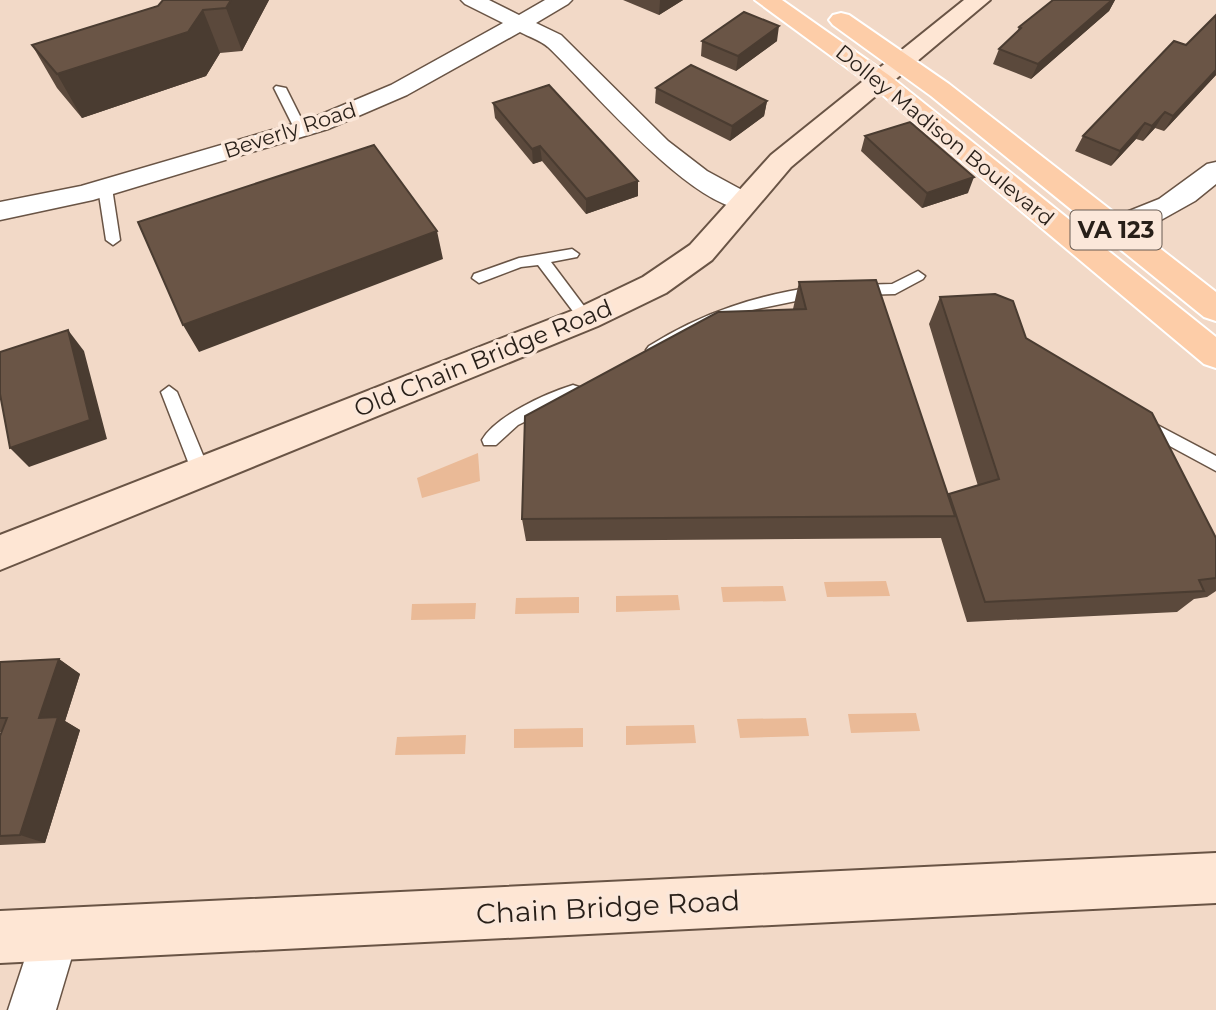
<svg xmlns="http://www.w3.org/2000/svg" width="1216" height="1010" font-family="Montserrat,sans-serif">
  <rect width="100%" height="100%" fill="#f2d9c7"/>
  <!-- green -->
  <path fill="#eaba97" d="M 478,453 L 480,481 L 422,498 L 417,478 Z
    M 886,581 L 890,596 L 827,597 L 824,582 Z
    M 783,586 L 786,601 L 723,602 L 721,587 Z
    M 678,595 L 680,610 L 616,612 L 616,596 Z
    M 579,597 L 579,613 L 515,614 L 516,598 Z
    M 476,603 L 475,619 L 411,620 L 412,604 Z
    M 916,713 L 920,731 L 851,733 L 848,714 Z
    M 806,718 L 809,736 L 740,738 L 737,719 Z
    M 694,725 L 696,743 L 626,745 L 626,726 Z
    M 583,728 L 583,747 L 514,748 L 514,729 Z
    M 466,735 L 465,754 L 395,755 L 397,737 Z"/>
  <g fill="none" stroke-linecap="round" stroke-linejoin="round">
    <defs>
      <path id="lane" d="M 276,86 L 286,88 L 307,130 L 305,133 L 301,134 L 295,130 L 274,88 Z
        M 105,184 L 112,188 L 120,240 L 113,245 L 106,240 L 98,188 Z
        M 572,249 L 579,254 L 577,257 L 551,262 L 593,318 L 586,323 L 581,322 L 538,265 L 521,267 L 479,283 L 472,278 L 474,274 L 519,258 Z
        M 918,271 L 925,276 L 923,279 L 895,294 L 858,295 L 851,290 L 858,285 L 892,284 Z
        M 820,286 L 827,291 L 825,295 L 738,313 L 700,329 L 659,354 L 654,356 L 646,350 L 649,346 C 703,312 757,295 820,286 Z
        M 573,385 L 579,387 L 581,391 L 579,395 L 518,425 L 496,445 L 484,445 L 482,440 C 495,416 547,393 573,385 Z
        M 169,386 L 177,392 L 210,472 L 207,477 L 195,477 L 192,472 L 161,392 Z
        M 1148,420 L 1216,456 L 1216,471 L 1142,431 L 1140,426 L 1142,421 Z"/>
      <path id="street" d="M 461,0 L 489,0 L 519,15 L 545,0 L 572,0 L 568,4 L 536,23 L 561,35 L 668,141 L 707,171 L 753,196 L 757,202 L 753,208 C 702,222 585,81 548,47 C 540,40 529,37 520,32 L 407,95 L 328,129 L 93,200 L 0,220 L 0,202 L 81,186 L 310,119 L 391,85 L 503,23 L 465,4 Z
        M 1216,162 L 1216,184 L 1195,201 L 1161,220 L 1089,249 L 1079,251 L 1069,249 L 1065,242 L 1069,235 L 1159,199 L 1207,164 Z
        M 56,910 L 73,916 L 79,933 L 56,1010 L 8,1010 L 39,916 Z"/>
      <path id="secondary" d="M 964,0 L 990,0 L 791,167 L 712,260 L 666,293 L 598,326 L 0,570 L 0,535 L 574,310 L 643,277 L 690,245 L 771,155 Z
        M 1216,853 L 1216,903 L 0,963 L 0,911 Z"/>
      <path id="primary" d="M 755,0 L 782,0 L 890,76 L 1216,337 L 1216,368 L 1204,364 L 872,86 Z
        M 841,13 L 849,15 L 949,84 L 1216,292 L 1216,321 L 1204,317 L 931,96 L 833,25 L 829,20 L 833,15 Z"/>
    </defs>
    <!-- lane casing -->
    <use href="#lane" stroke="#695445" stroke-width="3"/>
    <!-- street casing -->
    <use href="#street" stroke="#695445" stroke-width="3"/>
    <!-- secondary casing -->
    <use href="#secondary" stroke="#695445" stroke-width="4"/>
    <!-- primary casing -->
    <use href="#primary" stroke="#fff" stroke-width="4"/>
    <!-- lane -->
    <use href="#lane" fill="#fff" fill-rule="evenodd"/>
    <!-- street -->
    <use href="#street" fill="#fff" fill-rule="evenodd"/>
    <!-- secondary -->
    <use href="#secondary" fill="#fee6d4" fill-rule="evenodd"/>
    <!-- primary -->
    <use href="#primary" fill="#fdcda8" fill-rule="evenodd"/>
  </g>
  <!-- wall -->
  <path fill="#5b493c" d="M 269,0 L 242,51 L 220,53 L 206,76 L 82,118 L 57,88 L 32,45 L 158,6 Z
    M 623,0 L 683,0 L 659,15 Z
    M 1053,0 L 1115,0 L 1109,11 L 1031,79 L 993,64 L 999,49 L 1017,32 L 1019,27 Z
    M 1216,15 L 1216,75 L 1164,131 L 1155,128 L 1143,141 L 1136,139 L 1111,166 L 1075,151 L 1083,136 L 1186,45 Z
    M 702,41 L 777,41 L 736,71 L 701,56 Z
    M 656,88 L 767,101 L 764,116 L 730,141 L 655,103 Z
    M 493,103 L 638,181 L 638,196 L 586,214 L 542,161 L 533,164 L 495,118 Z
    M 865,136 L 968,193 L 922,208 L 861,151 Z
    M 799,282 L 948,496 L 949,494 L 978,486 L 929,324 L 940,297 L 1026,338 L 1216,538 L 1216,591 L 1207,597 L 1194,599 L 1177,612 L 967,622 L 941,538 L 526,541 L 522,519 L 793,309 Z
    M 59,659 L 80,674 L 65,721 L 80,730 L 45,843 L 0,845 L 0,736 L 2,732 L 0,732 L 0,662 Z"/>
  <!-- shaded-wall -->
  <path fill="#4a3c31" d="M 231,0 L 269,0 L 242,51 L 226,8 Z
    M 660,0 L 683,0 L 659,15 Z
    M 1108,0 L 1115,0 L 1109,11 L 1031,79 L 1038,64 Z
    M 203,10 L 220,53 L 206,76 L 82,118 L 57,74 Z
    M 779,26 L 777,41 L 736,71 L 738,56 Z
    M 1216,70 L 1216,75 L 1164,131 L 1173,116 Z
    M 767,101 L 764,116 L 730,141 L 732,126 Z
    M 1165,112 L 1155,128 L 1143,141 L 1152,126 Z
    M 1145,123 L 1136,139 L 1111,166 L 1120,151 Z
    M 540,146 L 542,161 L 533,164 L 532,149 Z
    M 974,177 L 968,193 L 922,208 L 927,193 Z
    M 638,181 L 638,196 L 586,214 L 586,199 Z
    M 437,231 L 443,259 L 199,352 L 183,325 Z
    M 68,330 L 84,351 L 107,439 L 29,467 L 10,448 Z
    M 59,659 L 80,674 L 65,721 L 80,730 L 45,843 L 20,835 L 39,718 Z"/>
  <!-- building -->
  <path fill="#6a5546" stroke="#4a3c31" stroke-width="2" d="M 163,0 L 231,0 L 226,8 L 203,10 L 188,32 L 57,74 L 32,45 L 158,6 Z
    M 1053,0 L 1112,0 L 1038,64 L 999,49 L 1021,28 L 1019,27 Z
    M 744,12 L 779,26 L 738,56 L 702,41 Z
    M 1216,15 L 1216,70 L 1173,116 L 1165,112 L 1152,126 L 1145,123 L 1120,151 L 1083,136 L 1174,41 L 1186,45 Z
    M 691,65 L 767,101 L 732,126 L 656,88 Z
    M 549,85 L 638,181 L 586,199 L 540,146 L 532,149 L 493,103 Z
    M 910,122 L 974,177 L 927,193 L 865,136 Z
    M 374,145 L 437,231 L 183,325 L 138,222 Z
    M 876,280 L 955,516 L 522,519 L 525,416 L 718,312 L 806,309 L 799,282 Z
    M 995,294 L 1013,301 L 1026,338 L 1152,413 L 1216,538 L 1216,578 L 1199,580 L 1204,591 L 985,602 L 949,494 L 999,479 L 940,297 Z
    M 68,330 L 90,420 L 10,448 L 0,394 L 0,352 Z
    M 59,659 L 39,718 L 58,717 L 20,835 L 0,836 L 0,736 L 7,718 L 0,718 L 0,662 Z"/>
  <g text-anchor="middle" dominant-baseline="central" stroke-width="7" stroke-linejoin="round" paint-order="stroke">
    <!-- far-street labels -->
    <g font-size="21" fill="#281f18" stroke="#fbe7d9">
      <text transform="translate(290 130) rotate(-18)">Beverly Road</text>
      <text transform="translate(945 135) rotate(39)">Dolley Madison Boulevard</text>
    </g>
    <!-- shield labels -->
    <rect fill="#fbe7d9" stroke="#675b52" stroke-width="2" x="1070.5" y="210.5" width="91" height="39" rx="5"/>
    <g font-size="23" font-weight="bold" fill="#281f18">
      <text x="1116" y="230">VA 123</text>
    </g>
    <!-- street labels -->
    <g font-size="24" fill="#281f18" stroke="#fbe7d9">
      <text transform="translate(483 358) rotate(-22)">Old Chain Bridge Road</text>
    </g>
    <!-- near-street labels -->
    <g font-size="28" fill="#281f18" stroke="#fbe7d9">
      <text transform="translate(608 907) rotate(-3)">Chain Bridge Road</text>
    </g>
  </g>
</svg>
